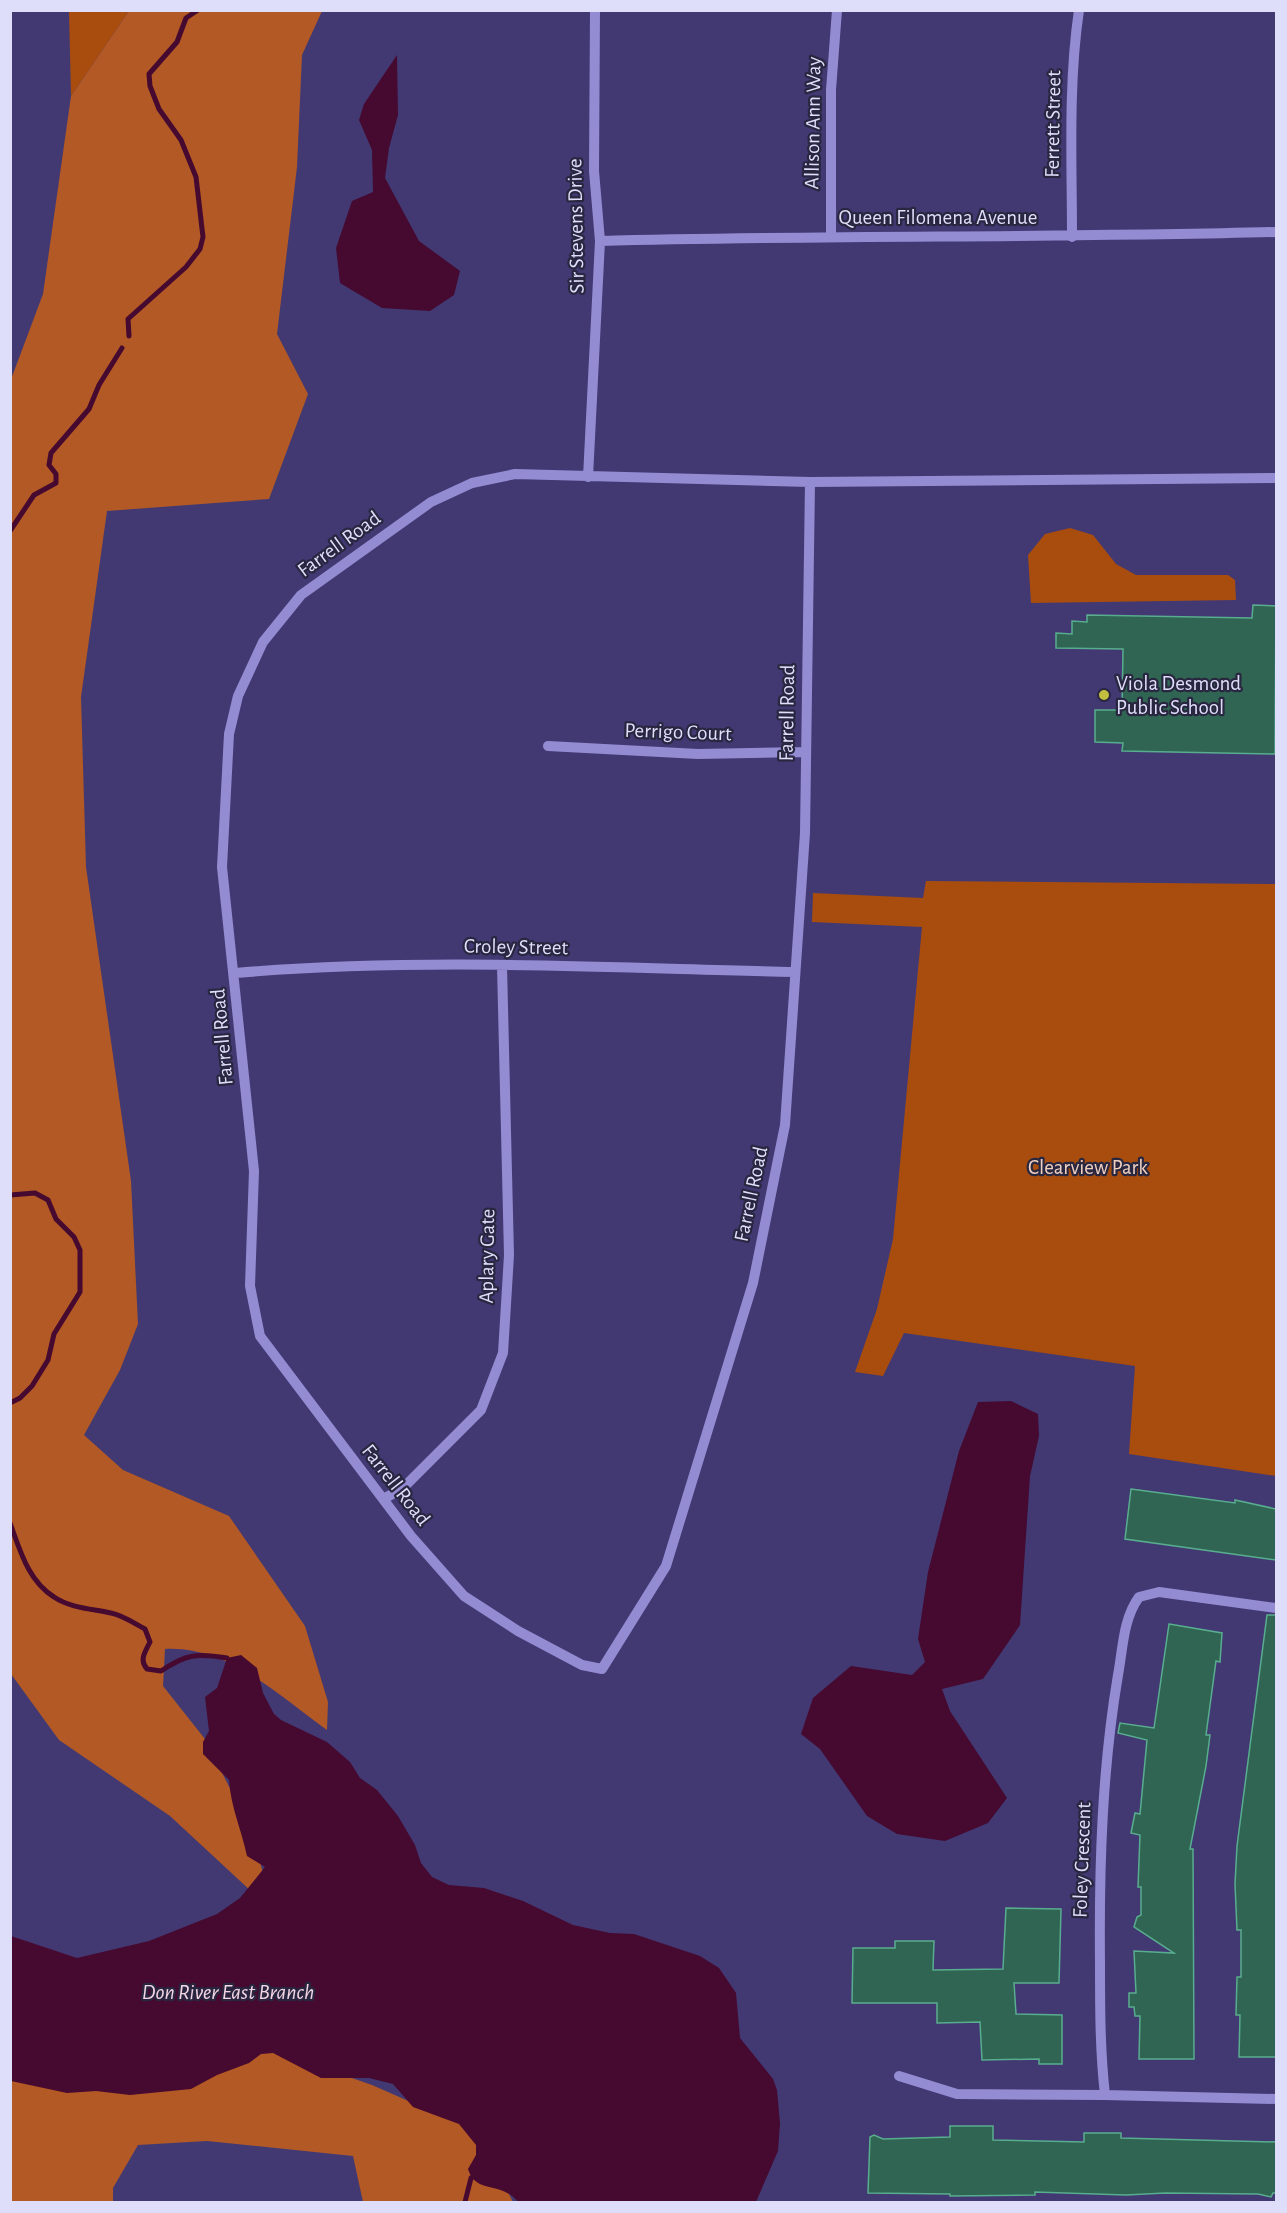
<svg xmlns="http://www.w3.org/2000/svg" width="1287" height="2213" font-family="'Alegreya Sans',sans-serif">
  <rect width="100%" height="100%" fill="#423973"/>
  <!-- green -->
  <path fill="#a94d0f" d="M 69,11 L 129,11 L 71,96 Z
    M 1070,528 L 1093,535 L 1116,564 L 1136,575 L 1228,575 L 1235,580 L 1236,600 L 1031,603 L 1028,555 L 1045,534 Z
    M 926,881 L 1276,884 L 1276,1476 L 1129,1454 L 1135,1366 L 904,1333 L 883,1376 L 855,1372 L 877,1309 L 893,1239 L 922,927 L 812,922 L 813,893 L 923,898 Z"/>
  <!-- forest -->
  <path fill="#b25925" d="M 129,11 L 322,11 L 302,55 L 297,167 L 277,334 L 308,394 L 269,499 L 107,511 L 81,697 L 86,867 L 131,1181 L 138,1324 L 120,1370 L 84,1435 L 123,1470 L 229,1516 L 305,1626 L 328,1702 L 327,1730 C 278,1695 229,1646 165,1649 L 163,1686 L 205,1739 L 252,1832 L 263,1873 L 252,1892 L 170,1816 L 59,1740 L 11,1674 L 10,382 L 43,294 L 71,96 Z
    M 11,2033 L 229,2043 L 277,2052 L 372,2085 L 488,2136 L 503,2182 L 513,2202 L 363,2202 L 353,2156 L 207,2141 L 138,2145 L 113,2188 L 113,2202 L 11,2202 Z"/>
  <!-- water -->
  <path fill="#46092f" d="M 397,55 L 398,115 L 389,148 L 385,178 L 419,241 L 460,271 L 454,295 L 430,311 L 382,308 L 340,283 L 336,248 L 352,201 L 373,192 L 372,150 L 359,120 L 364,104 Z
    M 1011,1401 L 1038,1414 L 1039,1436 L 1030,1476 L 1020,1625 L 983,1679 L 942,1689 L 950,1711 L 1007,1798 L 988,1823 L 945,1841 L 897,1834 L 867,1816 L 820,1749 L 801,1734 L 813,1698 L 851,1666 L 912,1675 L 925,1662 L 918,1639 L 928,1572 L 959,1451 L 978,1402 Z
    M 241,1655 L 257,1668 L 263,1693 L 274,1714 L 281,1720 L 327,1742 L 350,1762 L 360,1778 L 377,1790 L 398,1816 L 415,1845 L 421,1863 L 432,1877 L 449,1885 L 484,1888 L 523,1901 L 573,1925 L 610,1933 L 634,1934 L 700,1956 L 719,1968 L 736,1993 L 740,2038 L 773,2079 L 777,2090 L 780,2123 L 778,2151 L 756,2202 L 518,2202 C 500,2180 476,2195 468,2169 L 476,2155 L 476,2145 L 459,2124 L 413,2107 L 393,2084 L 369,2078 L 321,2078 L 273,2053 L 261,2054 L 249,2063 L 217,2075 L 191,2089 L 130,2095 L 96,2091 L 67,2093 L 11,2081 L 11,1936 L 77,1958 L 149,1941 L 217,1914 L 240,1898 L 265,1867 L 247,1856 C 241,1828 231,1808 229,1780 L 203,1754 L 203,1742 L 209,1731 L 205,1697 L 217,1688 L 227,1658 Z"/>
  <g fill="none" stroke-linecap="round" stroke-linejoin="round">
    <!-- stream -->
    <path stroke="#46092f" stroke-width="5" d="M 129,336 L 128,319 L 186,267 L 200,249 L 203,237 L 196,177 L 181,140 L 159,109 L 150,86 L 149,74 L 177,42 L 186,18 L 198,10
      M 10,531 L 34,495 L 56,483 L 56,474 L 49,465 L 51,453 L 89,409 L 99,385 L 122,348
      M 10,1195 L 35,1193 L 48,1200 L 56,1219 L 74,1237 L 80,1250 L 80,1292 L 54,1334 L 48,1360 L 32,1386 L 20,1398 L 10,1403
      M 10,1523 C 20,1550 28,1581 54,1597 C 70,1608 93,1609 111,1613 C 122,1615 134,1623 145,1629 L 150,1642 C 145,1652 139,1660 147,1669 L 161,1671 C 186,1654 197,1653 227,1658
      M 465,2202 L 471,2178 L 476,2175"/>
  </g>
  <!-- building -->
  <path fill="#2f6552" stroke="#59ad8f" stroke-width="1.5" d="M 1253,605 L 1276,606 L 1275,754 L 1122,751 L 1123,743 L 1095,742 L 1095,710 L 1122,710 L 1123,649 L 1056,648 L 1056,633 L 1072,634 L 1072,621 L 1087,622 L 1087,615 L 1252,618 Z
    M 1131,1489 L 1235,1503 L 1235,1500 L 1276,1509 L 1276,1560 L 1125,1539 Z
    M 1267,1615 L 1276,1615 L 1276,2057 L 1239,2057 L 1240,2015 L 1236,2015 L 1237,1977 L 1241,1977 L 1241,1930 L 1237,1930 L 1235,1884 L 1237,1846 Z
    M 1169,1624 L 1222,1633 L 1220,1662 L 1216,1661 L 1206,1735 L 1210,1735 L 1206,1766 L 1190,1849 L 1193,1849 L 1194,2059 L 1139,2059 L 1140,2016 L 1135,2016 L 1134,2007 L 1129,2007 L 1129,1993 L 1136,1993 L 1134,1951 L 1174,1953 L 1134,1927 L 1137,1917 L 1141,1915 L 1141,1887 L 1138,1887 L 1140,1835 L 1131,1833 L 1135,1813 L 1140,1814 L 1147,1740 L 1118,1733 L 1120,1723 L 1154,1728 Z
    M 1006,1908 L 1061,1909 L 1059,1983 L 1014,1983 L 1016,2014 L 1062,2015 L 1062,2064 L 1039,2064 L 1039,2059 L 982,2060 L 980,2022 L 937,2023 L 937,2003 L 852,2003 L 853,1948 L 895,1948 L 895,1941 L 934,1941 L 933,1970 L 1003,1969 Z
    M 950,2126 L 993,2126 L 993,2140 L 1084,2142 L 1084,2133 L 1121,2133 L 1121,2138 L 1276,2142 L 1276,2193 L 1273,2193 L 1271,2197 L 1258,2194 L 1165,2193 L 1126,2195 L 1035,2192 L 1035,2195 L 950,2196 L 950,2194 L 868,2193 L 870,2137 L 874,2135 L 883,2139 L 950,2137 Z"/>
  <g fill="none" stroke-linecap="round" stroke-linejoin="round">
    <!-- minor -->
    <path stroke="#938cd2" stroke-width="10" d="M 831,236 L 831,90 L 837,10
      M 1072,237 C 1072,162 1068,85 1079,10
      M 600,241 C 825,235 1051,238 1276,232
      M 588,477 L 600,241 L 594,171 L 595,10
      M 810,482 L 805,833 L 785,1125 L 753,1283 L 666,1566 L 602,1669 L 582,1665 L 518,1631 L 464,1596 L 411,1536 L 260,1336 L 250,1286 L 254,1171 L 222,867 L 229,734 L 238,696 L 263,642 L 301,595 L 431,502 L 472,483 L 515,474 L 810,482 L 1276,478
      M 548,746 L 698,754 L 806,752
      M 236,973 C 421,957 609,968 795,972
      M 383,1499 L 402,1489 L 481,1410 L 503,1353 L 509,1255 L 502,966
      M 1276,1608 L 1159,1592 L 1139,1597 C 1123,1619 1123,1648 1118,1675 C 1102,1770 1099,1866 1100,1963 C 1100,2007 1100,2051 1105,2095 L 1276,2099
      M 899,2076 L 957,2094 L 1105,2095"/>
  </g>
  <!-- markers -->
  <circle fill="#c1be40" stroke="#292640" stroke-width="2" cx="1104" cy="695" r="6"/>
  <g text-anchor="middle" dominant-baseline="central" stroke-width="4.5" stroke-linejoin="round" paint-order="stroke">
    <!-- street labels -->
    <g font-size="21" fill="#dfdefa" stroke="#292640">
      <text transform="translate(813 123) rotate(-89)">Allison Ann Way</text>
      <text transform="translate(1053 124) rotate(-89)">Ferrett Street</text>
      <text x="938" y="217">Queen Filomena Avenue</text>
      <text transform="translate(576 226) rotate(-91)">Sir Stevens Drive</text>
      <text transform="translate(339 544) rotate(-36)">Farrell Road</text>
      <text transform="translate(787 713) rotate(-89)">Farrell Road</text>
      <text transform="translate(678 732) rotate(2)">Perrigo Court</text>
      <text transform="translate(516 947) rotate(1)">Croley Street</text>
      <text transform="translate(222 1037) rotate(-95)">Farrell Road</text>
      <text transform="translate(751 1194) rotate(-78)">Farrell Road</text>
      <text transform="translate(487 1256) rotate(-89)">Aplary Gate</text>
      <text transform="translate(396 1485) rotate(52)">Farrell Road</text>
      <text transform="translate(1082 1860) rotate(-88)">Foley Crescent</text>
    </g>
    <!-- poi labels -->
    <g font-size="21" fill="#dfdefa" stroke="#292640" text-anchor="start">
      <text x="1116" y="683">Viola Desmond<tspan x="1116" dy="24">Public School</tspan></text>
    </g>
    <!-- park labels -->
    <g font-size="21" fill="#eed0c1" stroke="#292640">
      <text x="1088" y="1167">Clearview Park</text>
    </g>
    <!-- water labels -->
    <g font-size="22" font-style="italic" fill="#f4d5e4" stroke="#292640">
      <text x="228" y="1992">Don River East Branch</text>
    </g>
  </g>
  <!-- border -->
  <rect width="1287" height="2213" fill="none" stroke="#dfdefa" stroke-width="24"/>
</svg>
